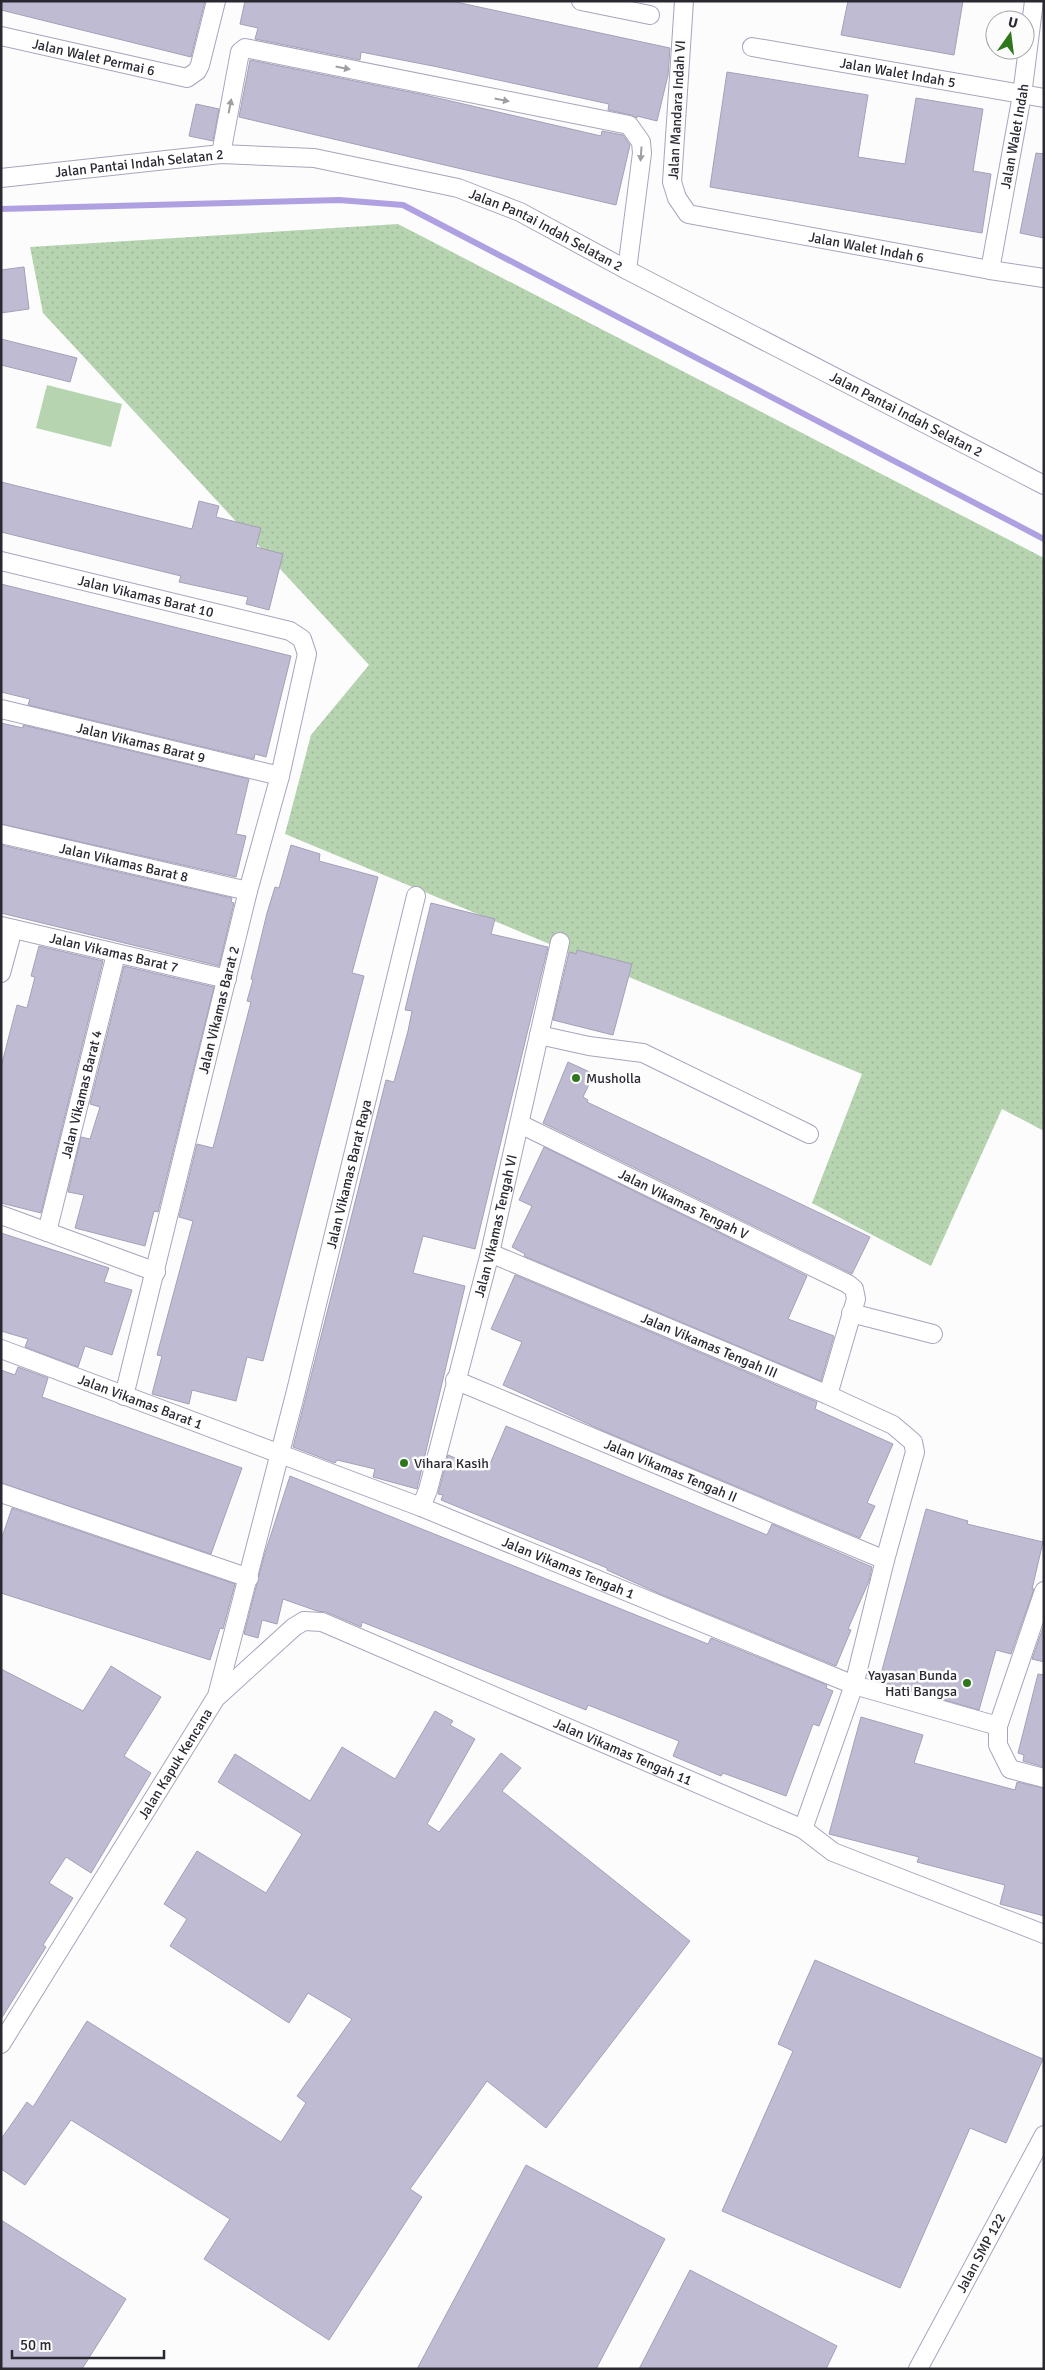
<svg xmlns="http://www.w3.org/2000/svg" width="1045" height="2370" font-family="Signika,sans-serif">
  <defs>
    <pattern id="grass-dots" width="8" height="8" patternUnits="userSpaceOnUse" patternTransform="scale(1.25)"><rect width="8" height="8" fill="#b7d4b1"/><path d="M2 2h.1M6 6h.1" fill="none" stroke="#9eb699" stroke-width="1.8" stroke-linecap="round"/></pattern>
  </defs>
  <rect width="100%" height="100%" fill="#fcfcfc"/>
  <!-- grass -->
  <path fill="url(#grass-dots)" d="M 398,224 L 1044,558 L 1044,1131 L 1002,1109 L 931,1266 L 812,1203 L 862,1074 L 285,834 L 311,735 L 369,665 L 43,313 L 30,247 Z"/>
  <!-- pitch -->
  <path fill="#b7d4b1" d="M 47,385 L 122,404 L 111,447 L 36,428 Z"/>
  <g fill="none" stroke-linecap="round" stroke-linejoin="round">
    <!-- stream -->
    <path stroke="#afa0e1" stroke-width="6" d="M 1,209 L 339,200 L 403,205 L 1044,539"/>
  </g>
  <!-- building -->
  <path fill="#bfbbd3" stroke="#a4a0b8" d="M 1,1 L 205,1 L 191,57 L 1,10 Z
    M 245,1 L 451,1 L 670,48 L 668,75 L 657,121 L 637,116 L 637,118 L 631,115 L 608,110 L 609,104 L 438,67 L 361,52 L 360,60 L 255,39 L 258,28 L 240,24 Z
    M 848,1 L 963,1 L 954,55 L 841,35 Z
    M 250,60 L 425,95 L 601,136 L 602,131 L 623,135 L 630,145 L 616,205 L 239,117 Z
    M 727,72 L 868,95 L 858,157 L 905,164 L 916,98 L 983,109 L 973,171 L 991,174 L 982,233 L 710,187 Z
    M 196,104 L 219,109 L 213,141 L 189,136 Z
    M 1036,153 L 1044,154 L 1044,238 L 1020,233 Z
    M 24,267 L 29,309 L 1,313 L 1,270 Z
    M 1,339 L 77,358 L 70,382 L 1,365 Z
    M 1,482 L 192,529 L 199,501 L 219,506 L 216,517 L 261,528 L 256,547 L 283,554 L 269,610 L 246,604 L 248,597 L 179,582 L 181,576 L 1,532 Z
    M 1,584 L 291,656 L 266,757 L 255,754 L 254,759 L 28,705 L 30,699 L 1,692 Z
    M 1,723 L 23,728 L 23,725 L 249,779 L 236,834 L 246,836 L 236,877 L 1,824 Z
    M 1,845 L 232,898 L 231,902 L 234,903 L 219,966 L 1,913 Z
    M 291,845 L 320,854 L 319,861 L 378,877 L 352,973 L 364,976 L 263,1361 L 247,1357 L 236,1401 L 192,1390 L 189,1404 L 152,1394 L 162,1356 L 157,1355 L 193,1221 L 179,1217 L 197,1144 L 213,1148 L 251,1002 L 247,1001 L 253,980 L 251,979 L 267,913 L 275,887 L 279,888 Z
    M 431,903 L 495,919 L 491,934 L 548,947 L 475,1249 L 423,1236 L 413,1273 L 465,1286 L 417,1489 L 373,1477 L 375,1469 L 337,1460 L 335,1463 L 293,1447 L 386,1080 L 394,1082 L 408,1031 L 412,1011 L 405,1010 Z
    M 39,946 L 103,961 L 41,1213 L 1,1203 L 1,1067 L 17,1005 L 27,1008 L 35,977 L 31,976 Z
    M 577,950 L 632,964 L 613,1035 L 553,1020 L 569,952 L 576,954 Z
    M 124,966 L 214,987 L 158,1212 L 154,1211 L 145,1246 L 75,1228 L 84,1195 L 68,1192 L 81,1137 L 90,1139 L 100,1107 L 90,1104 Z
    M 568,1062 L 594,1074 L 583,1097 L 588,1100 L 587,1102 L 870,1237 L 852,1274 L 543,1123 Z
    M 544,1147 L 807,1276 L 788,1319 L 834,1336 L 821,1381 L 524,1256 L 525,1254 L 512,1247 L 532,1206 L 519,1200 Z
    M 1,1233 L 109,1268 L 104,1282 L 132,1290 L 112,1355 L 85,1346 L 78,1367 L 25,1347 L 28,1339 L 1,1331 Z
    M 515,1275 L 817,1402 L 815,1409 L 893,1444 L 867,1503 L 875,1506 L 860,1538 L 606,1432 L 503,1385 L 522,1342 L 491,1329 Z
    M 18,1367 L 48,1378 L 42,1397 L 242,1468 L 211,1554 L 1,1483 L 1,1370 L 15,1375 Z
    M 506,1426 L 767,1535 L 772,1524 L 872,1567 L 869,1581 L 848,1629 L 851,1630 L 836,1666 L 660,1594 L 607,1570 L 607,1568 L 441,1500 L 443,1495 L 438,1494 L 448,1455 L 487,1471 Z
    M 290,1476 L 708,1644 L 711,1638 L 827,1685 L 826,1688 L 833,1691 L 819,1726 L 813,1724 L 786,1796 L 723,1773 L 721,1776 L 673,1756 L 679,1741 L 588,1705 L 586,1710 L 362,1622 L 361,1627 L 326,1612 L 317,1611 L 283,1599 L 277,1624 L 262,1620 L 258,1638 L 244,1634 L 264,1556 Z
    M 12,1508 L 235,1584 L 223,1629 L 220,1628 L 210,1660 L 1,1593 L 1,1540 Z
    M 926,1509 L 968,1521 L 967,1524 L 1043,1542 L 1032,1589 L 1034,1589 L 1011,1654 L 996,1650 L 979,1710 L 879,1681 Z
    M 1044,1625 L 1044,1662 L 1032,1659 Z
    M 111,1666 L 161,1697 L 124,1756 L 151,1773 L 91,1873 L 66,1857 L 49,1883 L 73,1898 L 43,1945 L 46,1947 L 1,2019 L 1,1669 L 83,1711 Z
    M 1038,1674 L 1044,1675 L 1044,1767 L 1023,1761 L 1024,1755 L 1018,1753 Z
    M 435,1711 L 453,1721 L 450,1725 L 475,1739 L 427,1824 L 439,1832 L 501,1753 L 521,1768 L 502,1791 L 690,1941 L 546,2128 L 487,2081 L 410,2189 L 422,2197 L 329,2340 L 204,2259 L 230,2219 L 71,2120 L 25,2185 L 1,2169 L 1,2139 L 27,2102 L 33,2107 L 87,2021 L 281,2142 L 306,2103 L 297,2096 L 352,2019 L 308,1993 L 289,2023 L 170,1946 L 187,1919 L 164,1904 L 197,1851 L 266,1893 L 302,1834 L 218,1782 L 235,1754 L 310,1801 L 342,1747 L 395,1779 Z
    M 861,1717 L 923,1735 L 914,1763 L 1015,1790 L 1017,1782 L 1044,1788 L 1044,1916 L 1000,1904 L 1005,1885 L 917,1862 L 919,1857 L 829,1834 Z
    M 815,1960 L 1043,2059 L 1006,2143 L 970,2128 L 900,2288 L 722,2211 L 793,2051 L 778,2044 Z
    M 526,2165 L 665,2239 L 622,2320 L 596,2369 L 417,2369 Z
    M 1,2220 L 126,2299 L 82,2369 L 1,2369 Z
    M 690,2270 L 837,2346 L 826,2369 L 639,2369 Z"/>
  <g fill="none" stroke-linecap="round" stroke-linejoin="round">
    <defs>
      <g id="street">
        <path d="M 581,1 L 650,15"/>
        <path id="s1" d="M 684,1 L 672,182 L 677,198 L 688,214 L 990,270 L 1044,278"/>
        <path id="s2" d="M 1,36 L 187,78 L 197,71 L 200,65 L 216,1"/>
        <path id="s3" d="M 752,47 L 1044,98"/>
        <path d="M 221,154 L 240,52 L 245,48 L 629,125 L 641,142 L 642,153 L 627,270"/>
        <path id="s4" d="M 1,178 L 221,154 L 314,158 L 458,188 L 520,212 L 627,270 L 1044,485"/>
        <path id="s5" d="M 990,270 L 1022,95 L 1034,1"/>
        <path id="s6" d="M 1,561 L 290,631 L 302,639 L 307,654 L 280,776 L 248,891 L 124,1396"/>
        <path id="s7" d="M 1,709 L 280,776"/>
        <path id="s8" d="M 1,834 L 248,891"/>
        <path id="s9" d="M 1,926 L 227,979"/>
        <path d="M 1,973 L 13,929"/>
        <path d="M 539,1035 L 589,1046 L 643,1053 L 809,1134"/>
        <path id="s10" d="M 520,1124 L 848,1284 L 854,1289 L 856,1299 L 828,1395"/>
        <path d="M 1,1215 L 156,1272"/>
        <path id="s11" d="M 47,1232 L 116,954"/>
        <path id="s12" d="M 490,1253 L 828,1395 L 893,1425 L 913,1442 L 915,1452 L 885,1560 L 854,1685 L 803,1829"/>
        <path d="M 851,1313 L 933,1334"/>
        <path id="s13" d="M 1,1349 L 421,1507 L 854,1685 L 998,1726"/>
        <path id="s14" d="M 455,1380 L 885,1560"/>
        <path d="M 1,1493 L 249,1578"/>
        <path id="s15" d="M 421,1507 L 428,1490 L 490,1253 L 560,942"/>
        <path d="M 1044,1591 L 998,1726 L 998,1745 L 1010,1769 L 1044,1778"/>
        <path id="s16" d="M 218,1696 L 294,1627 L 304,1621 L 322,1622 L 803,1829 L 833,1852 L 1044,1934"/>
        <path id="s17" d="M 1,2044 L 217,1696 L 295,1395 L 416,896"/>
        <path id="s18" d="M 918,2369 L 1044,2135"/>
      </g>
    </defs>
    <!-- street casing -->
    <use href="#street" stroke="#a9a4bc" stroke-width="20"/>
    <!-- street -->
    <use href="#street" stroke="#fff" stroke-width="18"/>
  </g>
  <!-- one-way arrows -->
  <defs><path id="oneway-solid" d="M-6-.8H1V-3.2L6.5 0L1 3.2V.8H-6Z" transform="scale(1.25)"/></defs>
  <g fill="#9f9fa3">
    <use href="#oneway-solid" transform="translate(343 68) rotate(11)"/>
    <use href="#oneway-solid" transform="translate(502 100) rotate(11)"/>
    <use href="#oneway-solid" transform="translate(230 106) rotate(-79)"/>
    <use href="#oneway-solid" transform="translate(641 154) rotate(94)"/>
  </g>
  <!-- markers -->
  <g fill="#2e771c" stroke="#fcfcfc" stroke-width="2">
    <circle cx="576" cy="1078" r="5"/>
    <circle cx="404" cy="1463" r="5"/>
    <circle cx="967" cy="1683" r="5"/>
  </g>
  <g text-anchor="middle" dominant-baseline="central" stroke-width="5" stroke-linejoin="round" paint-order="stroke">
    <!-- street labels -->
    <g font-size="14" fill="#2a2932" stroke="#fcfcfc">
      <text stroke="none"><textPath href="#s2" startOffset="95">Jalan Walet Permai 6</textPath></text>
      <text stroke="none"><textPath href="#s3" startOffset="148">Jalan Walet Indah 5</textPath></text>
      <text transform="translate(677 110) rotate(-87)">Jalan Mandara Indah VI</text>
      <text stroke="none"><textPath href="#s5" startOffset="136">Jalan Walet Indah</textPath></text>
      <text stroke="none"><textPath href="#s4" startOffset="139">Jalan Pantai Indah Selatan 2</textPath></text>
      <text stroke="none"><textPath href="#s4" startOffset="559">Jalan Pantai Indah Selatan 2</textPath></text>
      <text stroke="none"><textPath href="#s1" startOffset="399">Jalan Walet Indah 6</textPath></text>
      <text stroke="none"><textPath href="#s4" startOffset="964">Jalan Pantai Indah Selatan 2</textPath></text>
      <text stroke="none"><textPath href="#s6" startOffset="149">Jalan Vikamas Barat 10</textPath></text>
      <text stroke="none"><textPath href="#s7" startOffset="144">Jalan Vikamas Barat 9</textPath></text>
      <text stroke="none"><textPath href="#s8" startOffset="126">Jalan Vikamas Barat 8</textPath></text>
      <text stroke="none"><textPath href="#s9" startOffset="116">Jalan Vikamas Barat 7</textPath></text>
      <text transform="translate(219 1010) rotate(-76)">Jalan Vikamas Barat 2</text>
      <text stroke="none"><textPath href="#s11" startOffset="142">Jalan Vikamas Barat 4</textPath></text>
      <text stroke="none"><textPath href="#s17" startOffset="948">Jalan Vikamas Barat Raya</textPath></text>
      <text stroke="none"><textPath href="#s10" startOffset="182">Jalan Vikamas Tengah V</textPath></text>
      <text stroke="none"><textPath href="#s15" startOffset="291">Jalan Vikamas Tengah VI</textPath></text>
      <text stroke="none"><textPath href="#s12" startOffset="238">Jalan Vikamas Tengah III</textPath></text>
      <text stroke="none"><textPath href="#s13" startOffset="149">Jalan Vikamas Barat 1</textPath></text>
      <text stroke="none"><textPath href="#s14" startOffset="234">Jalan Vikamas Tengah II</textPath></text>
      <text stroke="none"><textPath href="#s13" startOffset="608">Jalan Vikamas Tengah 1</textPath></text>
      <text stroke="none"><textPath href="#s16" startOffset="460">Jalan Vikamas Tengah 11</textPath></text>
      <text stroke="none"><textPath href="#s17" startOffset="330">Jalan Kapuk Kencana</textPath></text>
      <text stroke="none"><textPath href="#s18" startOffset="132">Jalan SMP 122</textPath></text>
    </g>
    <!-- poi labels -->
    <g font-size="14" fill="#2a2932" stroke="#fcfcfc" text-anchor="start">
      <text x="586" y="1078">Musholla</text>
      <text x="414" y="1463">Vihara Kasih</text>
      <text x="957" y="1675" text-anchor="end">Yayasan Bunda<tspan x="957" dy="16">Hati Bangsa</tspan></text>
    </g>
  </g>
  <!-- border -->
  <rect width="1045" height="2370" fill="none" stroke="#2a2932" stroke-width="5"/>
  <!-- north arrow -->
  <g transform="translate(1010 35) rotate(14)"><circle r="24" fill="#fcfcfc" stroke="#a8a8ab"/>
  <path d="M0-4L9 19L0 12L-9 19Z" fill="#2e771c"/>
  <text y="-8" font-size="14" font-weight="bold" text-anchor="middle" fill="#2a2932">U</text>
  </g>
  <!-- scale -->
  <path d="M12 2350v8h152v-8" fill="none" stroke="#2a2932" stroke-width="2.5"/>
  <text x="20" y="2350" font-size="15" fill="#2a2932" stroke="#fcfcfc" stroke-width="4" paint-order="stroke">50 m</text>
</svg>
